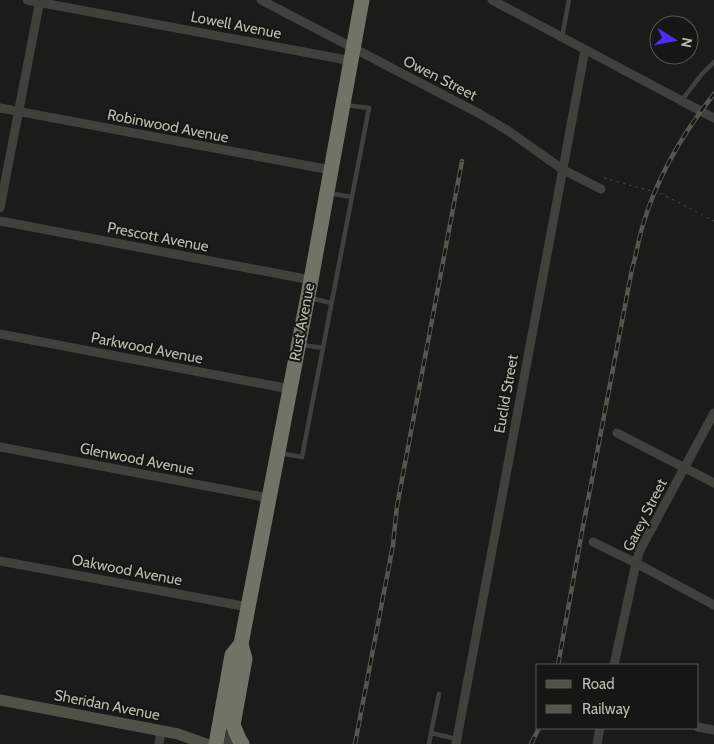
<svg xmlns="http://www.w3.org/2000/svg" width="714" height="744" font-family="Cabin,sans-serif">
  <rect width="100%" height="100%" fill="#1b1c1a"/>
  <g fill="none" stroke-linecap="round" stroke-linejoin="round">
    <!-- path -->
    <path stroke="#474940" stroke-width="1" stroke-dasharray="2.5 4" stroke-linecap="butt" d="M 604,178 L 662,194 L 714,221"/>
    <!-- lane -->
    <path stroke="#3f423a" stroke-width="4.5" d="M 562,37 L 569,0
      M 682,100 L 702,74 L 714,62
      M 328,193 L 352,197
      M 311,298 L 331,303
      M 302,345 L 323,348
      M 279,453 L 302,457 L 369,108 L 345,105
      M 439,694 L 431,733 L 457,739
      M 429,744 L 431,733"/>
    <!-- street -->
    <path stroke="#3f423a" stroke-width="9" d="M 27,0 L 352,61
      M 261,0 L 480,114 L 507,130 L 562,169 L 601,189
      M 492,0 L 714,118
      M 0,108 L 331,170
      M 0,208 L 40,0
      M 0,221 L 311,280
      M 0,334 L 290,389
      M 617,433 L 714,483
      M 0,447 L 269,498
      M 593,542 L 636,563 L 714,605
      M 0,561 L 248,607
      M 614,665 L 636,563 L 640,550 L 714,413
      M 698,727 L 714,730
      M 159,744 L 161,731
      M 228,744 L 233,725
      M 456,744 L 585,50
      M 597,744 L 600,728"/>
    <!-- secondary -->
    <path stroke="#505248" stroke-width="11" d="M 0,700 L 178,734 L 206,744"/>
    <!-- highway -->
    <path stroke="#707366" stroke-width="15" d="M 216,744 L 232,655 L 241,644
      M 242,744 L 239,739 L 233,725 L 245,659 L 241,644 L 311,280 L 362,0"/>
    <defs>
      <path id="rail" d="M 558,665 L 581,537 L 632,269 C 636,256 638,242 642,228 C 656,179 683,133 714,94
        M 355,744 L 393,545 L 397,506 L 462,161
        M 531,744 L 539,728"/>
    </defs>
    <!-- rail casing -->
    <use href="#rail" stroke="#55574d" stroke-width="4.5"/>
    <!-- rail -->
    <use href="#rail" stroke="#161715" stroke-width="2.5" stroke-dasharray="8" stroke-linecap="butt"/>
  </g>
  <g text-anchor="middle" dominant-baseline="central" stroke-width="4" stroke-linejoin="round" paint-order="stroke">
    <!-- street labels -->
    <g font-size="15" fill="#babdab" stroke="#161715">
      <text transform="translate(236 25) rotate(11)">Lowell Avenue</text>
      <text transform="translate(440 78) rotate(27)">Owen Street</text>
      <text transform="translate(168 126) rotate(11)">Robinwood Avenue</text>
      <text transform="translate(158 237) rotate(11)">Prescott Avenue</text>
      <text transform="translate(302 322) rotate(-79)">Rust Avenue</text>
      <text transform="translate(147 348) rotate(11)">Parkwood Avenue</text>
      <text transform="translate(506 394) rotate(-80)">Euclid Street</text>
      <text transform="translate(137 459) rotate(11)">Glenwood Avenue</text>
      <text transform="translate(645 515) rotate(-63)">Garey Street</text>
      <text transform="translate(127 570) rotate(11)">Oakwood Avenue</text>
      <text transform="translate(107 705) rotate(11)">Sheridan Avenue</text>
    </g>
  </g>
  <!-- legend -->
  <rect x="536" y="664" width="162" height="65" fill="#161715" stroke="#585951"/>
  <rect x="546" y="680" width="25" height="8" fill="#505248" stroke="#585951"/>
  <text x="582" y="689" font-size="15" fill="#babdab">Road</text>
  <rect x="546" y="705" width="25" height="8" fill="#55574d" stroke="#585951"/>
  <text x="582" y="714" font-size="15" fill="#babdab">Railway</text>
  <!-- north arrow -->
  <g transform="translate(674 40) rotate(101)"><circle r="24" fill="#161715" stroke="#585951"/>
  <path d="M0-4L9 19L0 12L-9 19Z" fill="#492ffe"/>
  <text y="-8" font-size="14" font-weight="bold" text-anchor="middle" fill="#babdab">N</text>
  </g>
</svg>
